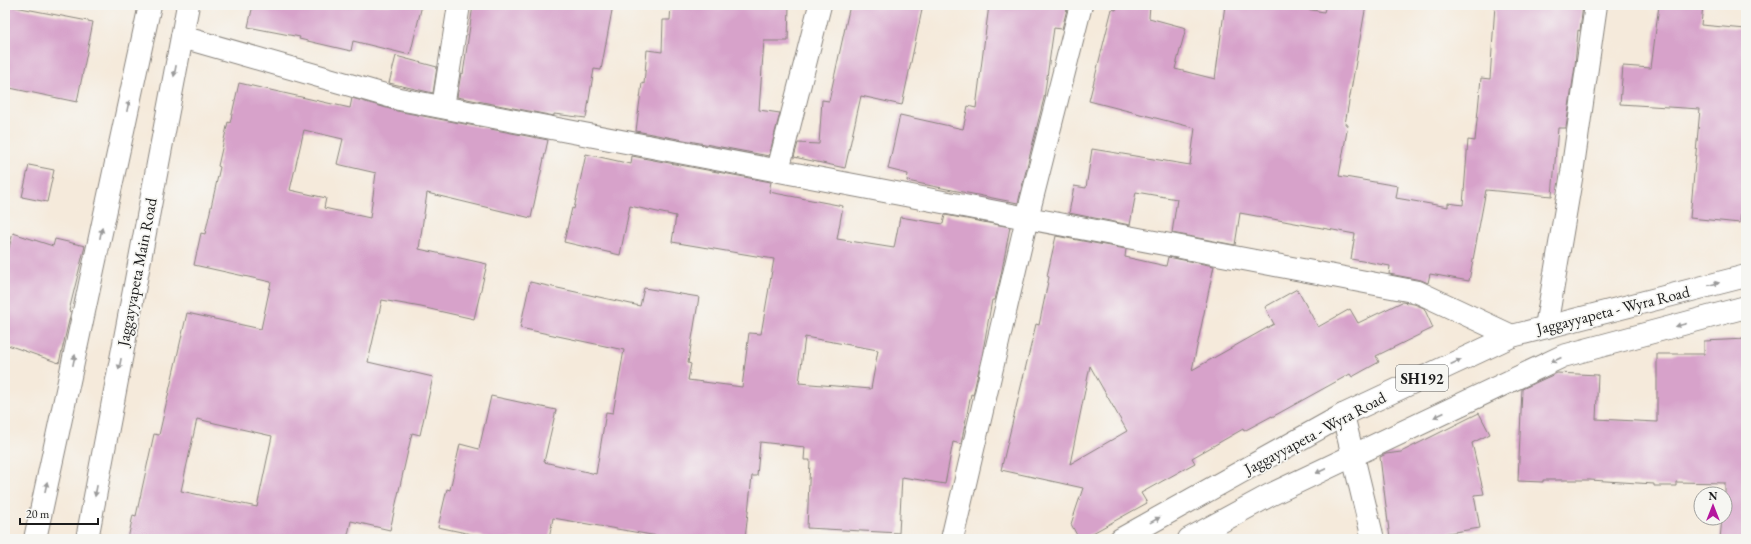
<svg xmlns="http://www.w3.org/2000/svg" width="1751" height="544" font-family="'EB Garamond',serif">
  <rect width="100%" height="100%" fill="#f6f6f2"/>
  <filter id="ink" filterUnits="userSpaceOnUse"><feTurbulence type="fractalNoise" baseFrequency=".025" numOctaves="2"/><feDisplacementMap in="SourceGraphic" scale="8" xChannelSelector="R" yChannelSelector="G"/><feConvolveMatrix kernelMatrix="1 2 1 2 8 2 1 2 1" color-interpolation-filters="sRGB"/></filter>
  <filter id="wash" filterUnits="userSpaceOnUse"><feTurbulence type="fractalNoise" baseFrequency=".012" numOctaves="4" result="noise"/><feDisplacementMap in="SourceGraphic" scale="16" xChannelSelector="R" yChannelSelector="G"/><feGaussianBlur stdDeviation="0.9" result="paint"/><feColorMatrix in="noise" values="0 0 0 0 0 0 0 0 0 0 0 0 0 0 0 0 0 1.4 0 .05"/><feComposite in="paint" operator="in"/></filter>
  <g filter="url(#wash)">
    <rect width="100%" height="100%" fill="#f5eadb"/>
    <g id="blocks">
      <!-- building -->
      <path fill="#d7a2ca" fill-rule="evenodd" d="M 5,5 L 93,22 L 77,102 L 5,87 Z
        M 253,5 L 422,5 L 410,55 L 353,41 L 351,51 L 299,39 L 300,37 L 248,27 Z
        M 473,5 L 613,5 L 601,70 L 594,69 L 586,118 L 554,114 L 554,116 L 457,97 L 461,73 L 463,74 Z
        M 671,5 L 789,5 L 788,41 L 764,41 L 759,110 L 780,113 L 769,156 L 636,131 L 642,83 L 644,84 L 647,50 L 662,52 L 663,20 L 670,20 Z
        M 850,5 L 923,5 L 902,105 L 861,96 L 845,168 L 794,157 L 798,143 L 819,144 L 822,100 L 829,101 Z
        M 989,5 L 1068,5 L 1062,29 L 1054,28 L 1044,98 L 1018,203 L 907,181 L 908,174 L 888,169 L 900,115 L 963,129 L 968,106 L 976,108 Z
        M 1117,5 L 1150,5 L 1149,18 L 1186,28 L 1175,69 L 1215,79 L 1225,5 L 1283,5 L 1324,12 L 1326,5 L 1366,5 L 1345,124 L 1348,125 L 1339,176 L 1398,186 L 1396,198 L 1448,207 L 1448,203 L 1463,205 L 1468,140 L 1475,141 L 1481,78 L 1490,79 L 1495,5 L 1583,5 L 1580,31 L 1578,30 L 1575,66 L 1566,128 L 1558,128 L 1552,196 L 1486,190 L 1469,281 L 1430,274 L 1428,283 L 1421,280 L 1389,274 L 1390,266 L 1351,259 L 1355,234 L 1240,213 L 1235,245 L 1172,233 L 1177,199 L 1136,192 L 1130,225 L 1069,213 L 1074,186 L 1086,188 L 1092,149 L 1190,165 L 1195,128 L 1089,101 L 1112,9 L 1116,10 Z
        M 1659,5 L 1703,5 L 1701,25 L 1746,29 L 1746,162 L 1740,223 L 1690,218 L 1700,109 L 1620,104 L 1623,66 L 1651,68 Z
        M 396,56 L 437,67 L 433,93 L 389,83 Z
        M 239,83 L 350,108 L 352,98 L 397,111 L 548,140 L 531,218 L 427,193 L 419,249 L 487,264 L 474,319 L 421,307 L 382,300 L 368,362 L 433,377 L 420,435 L 412,433 L 390,530 L 351,521 L 347,539 L 128,539 L 133,515 L 136,516 L 154,434 L 159,435 L 187,313 L 261,329 L 271,282 L 194,265 L 201,233 L 205,234 L 220,167 L 218,166 L 228,122 L 230,123 ZM 304,130 L 343,139 L 337,164 L 376,173 L 370,218 L 324,208 L 326,198 L 290,190 ZM 197,419 L 272,436 L 257,507 L 181,491 Z
        M 586,154 L 631,164 L 632,156 L 771,182 L 769,192 L 843,206 L 837,239 L 894,248 L 900,217 L 943,224 L 945,215 L 1010,227 L 1001,275 L 995,300 L 992,300 L 982,356 L 973,395 L 971,394 L 961,444 L 953,442 L 945,484 L 902,477 L 899,533 L 807,528 L 810,460 L 804,460 L 805,447 L 760,442 L 757,476 L 752,476 L 745,539 L 675,539 L 553,518 L 549,539 L 494,539 L 438,527 L 447,489 L 450,490 L 460,444 L 479,449 L 491,396 L 556,410 L 544,462 L 596,474 L 606,412 L 613,413 L 624,350 L 520,328 L 530,282 L 640,306 L 644,288 L 699,297 L 688,363 L 691,364 L 688,380 L 742,387 L 749,333 L 761,334 L 774,259 L 672,242 L 676,216 L 630,206 L 620,255 L 564,242 L 572,208 L 574,209 ZM 805,337 L 878,350 L 871,389 L 799,383 Z
        M 29,165 L 54,170 L 47,202 L 22,197 Z
        M 13,233 L 53,246 L 55,239 L 85,246 L 69,311 L 71,312 L 59,363 L 5,344 L 5,262 Z
        M 1056,236 L 1126,249 L 1125,257 L 1166,266 L 1168,257 L 1214,266 L 1192,370 L 1274,324 L 1265,307 L 1297,289 L 1318,327 L 1350,309 L 1358,323 L 1402,302 L 1414,304 L 1424,308 L 1433,328 L 1376,356 L 1379,362 L 1352,377 L 1350,374 L 1272,417 L 1272,416 L 1244,431 L 1243,429 L 1192,458 L 1195,463 L 1141,493 L 1147,503 L 1082,539 L 1079,539 L 1071,524 L 1083,488 L 1001,470 L 1036,324 L 1039,325 L 1049,277 L 1047,276 ZM 1090,366 L 1127,431 L 1070,464 Z
        M 1746,339 L 1746,539 L 1720,539 L 1722,518 L 1725,518 L 1725,483 L 1676,482 L 1676,486 L 1654,486 L 1654,484 L 1590,480 L 1543,480 L 1543,482 L 1518,481 L 1522,389 L 1557,373 L 1598,375 L 1596,419 L 1657,422 L 1657,354 L 1704,354 L 1704,341 Z
        M 1479,413 L 1490,434 L 1472,443 L 1484,494 L 1474,495 L 1480,528 L 1429,536 L 1429,539 L 1390,539 L 1380,457 L 1386,454 L 1401,452 Z"/>
    </g>
  </g>
  <g filter="url(#ink)">
    <use href="#blocks" fill-opacity="0" stroke="#88837c" stroke-width="1"/>
    <g fill="none" stroke-linecap="round" stroke-linejoin="round">
      <defs>
        <path id="minor" d="M 182,37 L 399,99 L 1418,292 L 1512,336
          M 443,107 L 459,5
          M 778,170 L 820,5
          M 1546,327 L 1572,173 L 1596,5
          M 1343,415 L 1373,539
          M 952,539 L 1027,218 L 1081,5"/>
        <path id="secondary" d="M 35,539 L 150,5
          M 87,539 L 188,5"/>
        <path id="primary" d="M 1121,539 L 1343,415 L 1512,336 L 1746,276
          M 1189,539 L 1270,495 L 1563,356 L 1746,307"/>
      </defs>
      <!-- minor casing -->
      <use href="#minor" stroke="#88837c" stroke-width="24"/>
      <!-- secondary casing -->
      <use href="#secondary" stroke="#88837c" stroke-width="24"/>
      <!-- primary casing -->
      <use href="#primary" stroke="#88837c" stroke-width="24"/>
      <!-- minor -->
      <use href="#minor" stroke="#fff" stroke-width="22"/>
      <!-- secondary -->
      <use href="#secondary" stroke="#fff" stroke-width="22"/>
      <!-- primary -->
      <use href="#primary" stroke="#fff" stroke-width="22"/>
    </g>
    <!-- one-way arrows -->
    <defs><path id="oneway-solid" d="M-6-.8H1V-3.2L6.5 0L1 3.2V.8H-6Z"/></defs>
    <g fill="#999">
      <use href="#oneway-solid" transform="translate(175 71) rotate(101)"/>
      <use href="#oneway-solid" transform="translate(128 106) rotate(-78)"/>
      <use href="#oneway-solid" transform="translate(101 233) rotate(-78)"/>
      <use href="#oneway-solid" transform="translate(1714 284) rotate(-14)"/>
      <use href="#oneway-solid" transform="translate(1681 325) rotate(165)"/>
      <use href="#oneway-solid" transform="translate(74 360) rotate(-78)"/>
      <use href="#oneway-solid" transform="translate(1556 360) rotate(155)"/>
      <use href="#oneway-solid" transform="translate(1456 362) rotate(-25)"/>
      <use href="#oneway-solid" transform="translate(120 364) rotate(101)"/>
      <use href="#oneway-solid" transform="translate(1439 415) rotate(155)"/>
      <use href="#oneway-solid" transform="translate(1321 471) rotate(155)"/>
      <use href="#oneway-solid" transform="translate(46 487) rotate(-78)"/>
      <use href="#oneway-solid" transform="translate(96 491) rotate(101)"/>
      <use href="#oneway-solid" transform="translate(1155 520) rotate(-29)"/>
    </g>
  </g>
  <g text-anchor="middle" dominant-baseline="central" stroke-width="3.5" stroke-linejoin="round" paint-order="stroke">
    <!-- shield labels -->
    <rect fill="#f6f6f2" stroke="#5d5d5c" stroke-width="1" x="1396" y="365" width="52" height="26" rx="3"/>
    <g font-size="15" font-weight="bold" fill="#1c1c1c">
      <text x="1422" y="378">SH192</text>
    </g>
    <!-- street labels -->
    <g font-size="16" fill="#1c1c1c" stroke="#f6f6f2">
      <text transform="translate(137 272) rotate(-79)">Jaggayyapeta Main Road</text>
      <text transform="translate(1613 310) rotate(-14)">Jaggayyapeta - Wyra Road</text>
      <text transform="translate(1315 433) rotate(-28)">Jaggayyapeta - Wyra Road</text>
    </g>
  </g>
  <!-- margin -->
  <rect width="1751" height="544" fill="none" stroke="#f6f6f2" stroke-width="20"/>
  <!-- north arrow -->
  <g transform="translate(1713 506)"><circle r="19" fill="#f6f6f2" stroke="#9f9f9c"/>
  <path d="M0-3L7 15L0 10L-7 15Z" fill="#b5179e"/>
  <text y="-6" font-size="11" font-weight="bold" text-anchor="middle" fill="#1c1c1c">N</text>
  </g>
  <!-- scale -->
  <path d="M20 518v6h78v-6" fill="none" stroke="#1c1c1c" stroke-width="2"/>
  <text x="26" y="518" font-size="12" fill="#1c1c1c" stroke="#f6f6f2" stroke-width="3" paint-order="stroke">20 m</text>
</svg>
